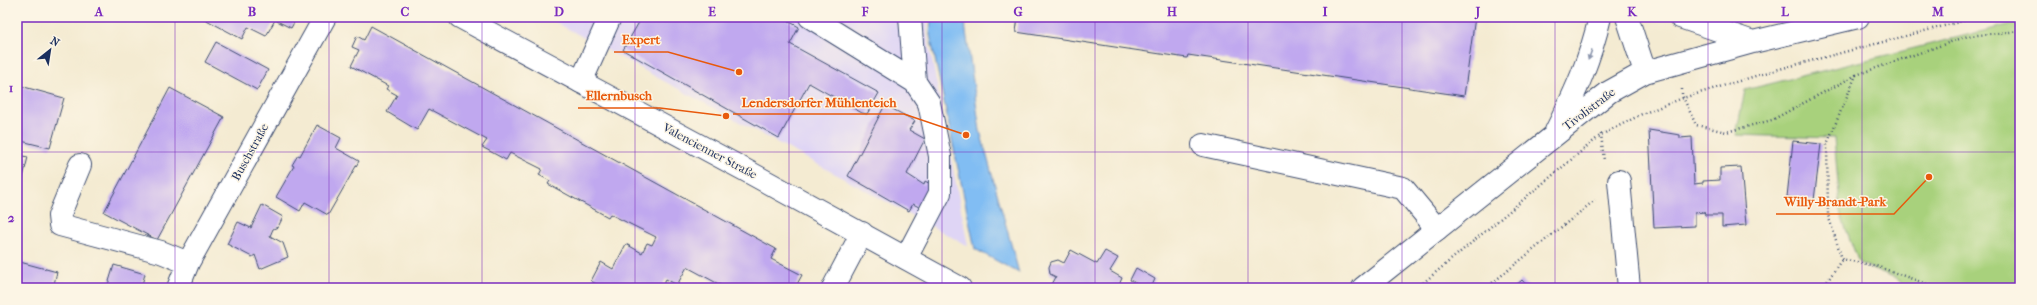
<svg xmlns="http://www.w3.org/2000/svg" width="2037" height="305" font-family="'IM FELL French Canon',serif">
  <rect width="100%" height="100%" fill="#fcf5e5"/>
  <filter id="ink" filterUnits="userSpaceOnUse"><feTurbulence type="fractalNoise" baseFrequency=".025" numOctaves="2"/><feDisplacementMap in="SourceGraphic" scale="8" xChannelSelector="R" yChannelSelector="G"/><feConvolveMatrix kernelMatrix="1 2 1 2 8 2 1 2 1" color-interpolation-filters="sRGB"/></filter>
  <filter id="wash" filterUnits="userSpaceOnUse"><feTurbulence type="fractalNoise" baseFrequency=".012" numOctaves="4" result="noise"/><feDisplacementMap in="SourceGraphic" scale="16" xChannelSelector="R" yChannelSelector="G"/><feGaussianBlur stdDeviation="0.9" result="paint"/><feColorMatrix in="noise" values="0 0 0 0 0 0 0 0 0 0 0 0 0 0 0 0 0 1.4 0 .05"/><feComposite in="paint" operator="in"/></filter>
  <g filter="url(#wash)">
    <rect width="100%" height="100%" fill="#f4ebd2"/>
    <!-- built -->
    <path fill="#dfd5f5" d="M 546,17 L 928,17 L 927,34 L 968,246 Z"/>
    <!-- green -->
    <path fill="#a8d17c" stroke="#62806d" d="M 2020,22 L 2020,288 L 1907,288 L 1896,278 L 1859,263 L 1841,216 L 1834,138 L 1736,135 L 1745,90 Z"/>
    <!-- water -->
    <path fill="#81bdf3" stroke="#4e76a8" d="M 931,17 L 964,17 L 980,131 L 1019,273 L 975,249 L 930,35 Z"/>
    <g id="blocks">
      <!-- building -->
      <path fill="#c0a8ef" d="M 201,17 L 297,17 L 291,28 L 275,20 L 266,36 L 248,27 L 242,39 Z
        M 642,17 L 781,17 L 799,27 L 790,44 L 879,93 L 867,114 L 862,113 L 809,83 L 779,138 L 623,50 Z
        M 1018,17 L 1475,17 L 1464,96 L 1188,55 L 1187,58 L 1016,32 Z
        M 371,26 L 776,249 L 771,259 L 802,275 L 795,288 L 726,288 L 687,267 L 677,285 L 666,279 L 661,288 L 603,288 L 591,281 L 601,262 L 613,269 L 626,244 L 642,253 L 647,243 L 652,245 L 656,237 L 610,214 L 608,217 L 548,184 L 550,181 L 539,175 L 542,169 L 510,153 L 506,160 L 482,147 L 487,140 L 429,109 L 417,130 L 387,112 L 397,95 L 386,89 L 388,86 L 351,66 L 359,50 L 352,47 L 357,36 L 364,40 Z
        M 216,42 L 268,70 L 257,90 L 205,62 Z
        M 17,85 L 64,98 L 50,148 L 17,140 Z
        M 170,88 L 224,117 L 157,240 L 104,212 Z
        M 885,105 L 915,121 L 909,130 L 925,139 L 907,174 L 924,185 L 925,181 L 934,186 L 921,208 L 913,204 L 909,211 L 848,176 Z
        M 317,125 L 341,138 L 336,148 L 359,161 L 328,215 L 305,202 L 300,211 L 276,197 L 294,166 L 292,165 L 298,155 L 300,156 Z
        M 1649,130 L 1680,135 L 1680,138 L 1692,137 L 1694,184 L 1703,183 L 1703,181 L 1720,180 L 1720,168 L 1741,167 L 1746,225 L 1722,227 L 1722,215 L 1705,215 L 1704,212 L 1695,213 L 1695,226 L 1654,228 Z
        M 1793,141 L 1821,144 L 1814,200 L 1787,197 Z
        M 17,155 L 28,157 L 18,198 L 17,198 Z
        M 262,205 L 283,217 L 278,227 L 273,229 L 270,236 L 283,243 L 288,257 L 260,269 L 255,255 L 252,257 L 227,244 L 238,222 L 251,228 Z
        M 1071,250 L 1097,264 L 1105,251 L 1118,258 L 1110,271 L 1122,278 L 1119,285 L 1125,288 L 1050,288 L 1056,277 L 1050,274 L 1049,267 L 1051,262 L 1058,260 L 1064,263 Z
        M 20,262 L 57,272 L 53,288 L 17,288 L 17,272 Z
        M 114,265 L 145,274 L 141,288 L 107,288 Z
        M 1136,268 L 1155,279 L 1151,288 L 1145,288 L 1130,280 Z
        M 1522,280 L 1529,288 L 1513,288 Z"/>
    </g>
  </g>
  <g filter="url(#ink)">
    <use href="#blocks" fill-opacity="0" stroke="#3c4b6f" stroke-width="1"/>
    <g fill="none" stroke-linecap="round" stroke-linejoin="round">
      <defs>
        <path id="minor" d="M 810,17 L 915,82 L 929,103 L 940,156 L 940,193 L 906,258
          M 910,17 L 915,82
          M 581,82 L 610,17
          M 1203,145 L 1403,188 L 1437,229
          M 80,165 L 59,216 L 60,225 L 161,252 L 188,263
          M 1619,181 L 1629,288
          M 178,288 L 188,263 L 325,17
          M 833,288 L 862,233"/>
        <path id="major" d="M 460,17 L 745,170 L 960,288
          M 1627,17 L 1645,72
          M 1680,17 L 1753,42
          M 1556,131 C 1576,91 1590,60 1600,17
          M 1363,288 L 1609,92 L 1645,72 L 1753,42 L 1858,17"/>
      </defs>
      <!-- minor casing -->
      <use href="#minor" stroke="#3c4b6f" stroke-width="24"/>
      <!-- major casing -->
      <use href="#major" stroke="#3c4b6f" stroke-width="24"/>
      <!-- path -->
      <path stroke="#3c4b6f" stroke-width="2.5" stroke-dasharray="1 3" stroke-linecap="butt" d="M 1856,75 L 1968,36 L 2020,31
        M 1682,89 L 1682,95 L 1696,125 L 1726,132 L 1772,120 L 1856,75 L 1827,144 L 1828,215 L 1842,259 L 1876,266 L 1938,288
        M 1601,134 L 1604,161
        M 1417,288 L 1601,135 L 1642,114 L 1683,98 L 1772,71 L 1978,17
        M 1486,288 L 1595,200
        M 1823,288 L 1842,259"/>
      <!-- minor -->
      <use href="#minor" stroke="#fff" stroke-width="22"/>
      <!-- major -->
      <use href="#major" stroke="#fff" stroke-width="22"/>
    </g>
    <!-- one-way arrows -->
    <defs><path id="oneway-solid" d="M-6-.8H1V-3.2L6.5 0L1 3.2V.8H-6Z"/></defs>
    <use fill="#8d97ae" href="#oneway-solid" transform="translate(1590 55) rotate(110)"/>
  </g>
  <!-- grid -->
  <path fill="none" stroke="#7b2cbf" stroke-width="1" stroke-opacity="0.55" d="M 175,17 L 175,288M 329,17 L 329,288M 482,17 L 482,288M 635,17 L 635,288M 789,17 L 789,288M 942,17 L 942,288M 1095,17 L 1095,288M 1248,17 L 1248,288M 1402,17 L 1402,288M 1555,17 L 1555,288M 1708,17 L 1708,288M 1862,17 L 1862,288M 17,152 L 2020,152"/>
  <g text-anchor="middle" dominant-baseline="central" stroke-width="3" stroke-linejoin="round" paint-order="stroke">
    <!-- street labels -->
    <g font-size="12" fill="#1b2f5e" stroke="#fcf5e5">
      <text transform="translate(1589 109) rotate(-37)">Tivolistraße</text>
      <text transform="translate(710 151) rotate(28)">Valencienner Straße</text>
      <text transform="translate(250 152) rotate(-61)">Buschstraße</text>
    </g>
  </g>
  <!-- callouts -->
  <path fill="none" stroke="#e8590c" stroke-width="1.5" d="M739 72L668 52H614M726 116L660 108H578M966 135L904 114H733M1929 177L1894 214H1776"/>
  <g fill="#e8590c" stroke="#fcf5e5" stroke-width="1.5">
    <circle cx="739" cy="72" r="4"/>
    <circle cx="726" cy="116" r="4"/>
    <circle cx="966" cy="135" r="4"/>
    <circle cx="1929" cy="177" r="4"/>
  </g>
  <g font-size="13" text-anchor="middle" font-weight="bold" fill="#e8590c" stroke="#fcf5e5" stroke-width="3" stroke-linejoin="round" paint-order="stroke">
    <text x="641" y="44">Expert</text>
    <text x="619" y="100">Ellernbusch</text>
    <text x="819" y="107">Lendersdorfer Mühlenteich</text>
    <text x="1835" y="206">Willy-Brandt-Park</text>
  </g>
  <!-- margin -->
  <rect width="2037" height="305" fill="none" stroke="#fcf5e5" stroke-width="44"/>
  <!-- north arrow -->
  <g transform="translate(50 50) rotate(30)" stroke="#fcf5e5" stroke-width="3" paint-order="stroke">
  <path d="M0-3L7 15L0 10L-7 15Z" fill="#1b2f5e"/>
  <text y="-6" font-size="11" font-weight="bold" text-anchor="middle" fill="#1b2f5e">N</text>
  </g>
  <rect x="22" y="22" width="1993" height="261" fill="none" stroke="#7b2cbf" stroke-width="1.5"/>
  <g font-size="13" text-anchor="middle" font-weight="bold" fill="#7b2cbf">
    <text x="99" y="16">A</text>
    <text x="252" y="16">B</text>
    <text x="405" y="16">C</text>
    <text x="559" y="16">D</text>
    <text x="712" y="16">E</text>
    <text x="865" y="16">F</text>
    <text x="1018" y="16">G</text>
    <text x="1172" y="16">H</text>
    <text x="1325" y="16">I</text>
    <text x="1478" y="16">J</text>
    <text x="1632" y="16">K</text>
    <text x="1785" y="16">L</text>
    <text x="1938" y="16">M</text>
    <text x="11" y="92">1</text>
    <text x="11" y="222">2</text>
  </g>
</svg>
